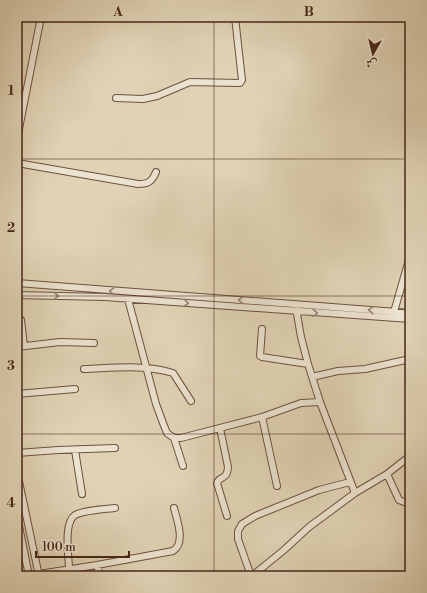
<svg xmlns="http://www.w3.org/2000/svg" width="427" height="593" font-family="'Libre Bodoni',Amiri,serif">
  <rect width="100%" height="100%" fill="#e0d3b5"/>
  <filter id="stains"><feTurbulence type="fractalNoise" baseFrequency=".005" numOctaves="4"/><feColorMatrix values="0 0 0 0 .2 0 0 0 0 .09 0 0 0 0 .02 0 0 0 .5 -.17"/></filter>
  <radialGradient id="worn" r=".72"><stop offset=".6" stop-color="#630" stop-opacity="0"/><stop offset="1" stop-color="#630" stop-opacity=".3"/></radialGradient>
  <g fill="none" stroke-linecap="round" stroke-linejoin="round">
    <defs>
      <path id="minor" d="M 116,98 L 143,99 L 157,96 L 190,82 L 240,83 L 242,80 L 235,17
        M 17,139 L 41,17
        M 17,163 L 138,184 C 148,184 152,182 156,172
        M 17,283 L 410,313
        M 17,295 L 105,297 L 410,319
        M 128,299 L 156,404 L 163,423 L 167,433 L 174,438 L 181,438 L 262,417 L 301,403 L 320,402
        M 296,308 L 301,337 L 308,364 L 320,402 L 355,493
        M 394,312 L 410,256
        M 21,320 L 24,346
        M 262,329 L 260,356 L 262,357 L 308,364
        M 17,347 L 60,342 L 94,343
        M 84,369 C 114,368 144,364 173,373 L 191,401
        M 312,377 L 338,371 L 365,369 L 410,359
        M 17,394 L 75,389
        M 262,417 L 277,486
        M 220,428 L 228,467 C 227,481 220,475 217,483 L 227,516
        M 174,438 L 183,466
        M 75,450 L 82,494
        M 17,453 L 58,450 L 115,448
        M 17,472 L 39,576
        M 387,474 L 399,500 L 404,502 L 410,502
        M 17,516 L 29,576
        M 97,565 L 100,576
        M 69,570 C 69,557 63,523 75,515 C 84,510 104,509 115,508
        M 39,574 L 97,565 L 173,551 C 186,543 177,520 174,508
        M 251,576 L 238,539 L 238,531 L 242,524 L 255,516 L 319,490 L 350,482
        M 252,576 L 284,550 L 309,527 L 355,493 L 387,474 L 410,456"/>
    </defs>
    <!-- minor casing -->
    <use href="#minor" stroke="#6d513e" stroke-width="8"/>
    <!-- minor -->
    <use href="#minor" stroke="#ebe2cf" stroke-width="6"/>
  </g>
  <!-- one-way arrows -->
  <defs><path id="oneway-chevron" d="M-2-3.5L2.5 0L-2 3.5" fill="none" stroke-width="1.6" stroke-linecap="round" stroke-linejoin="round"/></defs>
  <g stroke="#998473">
    <use href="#oneway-chevron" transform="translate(112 291) rotate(-176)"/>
    <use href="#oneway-chevron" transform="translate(56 296) rotate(1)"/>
    <use href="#oneway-chevron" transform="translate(241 300) rotate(-176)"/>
    <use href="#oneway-chevron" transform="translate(186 303) rotate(5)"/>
    <use href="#oneway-chevron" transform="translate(371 310) rotate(-176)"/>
    <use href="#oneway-chevron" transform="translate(315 313) rotate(4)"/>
  </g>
  <!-- grid -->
  <path fill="none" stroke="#472617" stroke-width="1" stroke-opacity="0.55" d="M 214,17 L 214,576M 17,159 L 410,159M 17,296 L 410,296M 17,434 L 410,434"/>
  <!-- margin -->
  <rect width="427" height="593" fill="none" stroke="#e0d3b5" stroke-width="44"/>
  <!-- north arrow -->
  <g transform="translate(373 54) rotate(188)" stroke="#ebe2cf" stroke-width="3" paint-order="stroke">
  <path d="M0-3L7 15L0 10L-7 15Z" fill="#472617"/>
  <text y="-6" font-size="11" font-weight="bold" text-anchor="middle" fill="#472617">ش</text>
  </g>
  <!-- scale -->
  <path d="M36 551v6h93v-6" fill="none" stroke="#472617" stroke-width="2"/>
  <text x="42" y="551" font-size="12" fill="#472617" stroke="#ebe2cf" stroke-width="3" paint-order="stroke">100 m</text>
  <rect x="22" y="22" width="383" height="549" fill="none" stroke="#472617" stroke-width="1.5"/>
  <g font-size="13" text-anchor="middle" font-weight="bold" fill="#472617">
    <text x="118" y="16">A</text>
    <text x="309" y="16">B</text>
    <text x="11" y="95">1</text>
    <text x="11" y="232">2</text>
    <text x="11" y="370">3</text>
    <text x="11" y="507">4</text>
  </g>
  <rect width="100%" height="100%" filter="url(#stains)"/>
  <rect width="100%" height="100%" fill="url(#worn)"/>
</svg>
